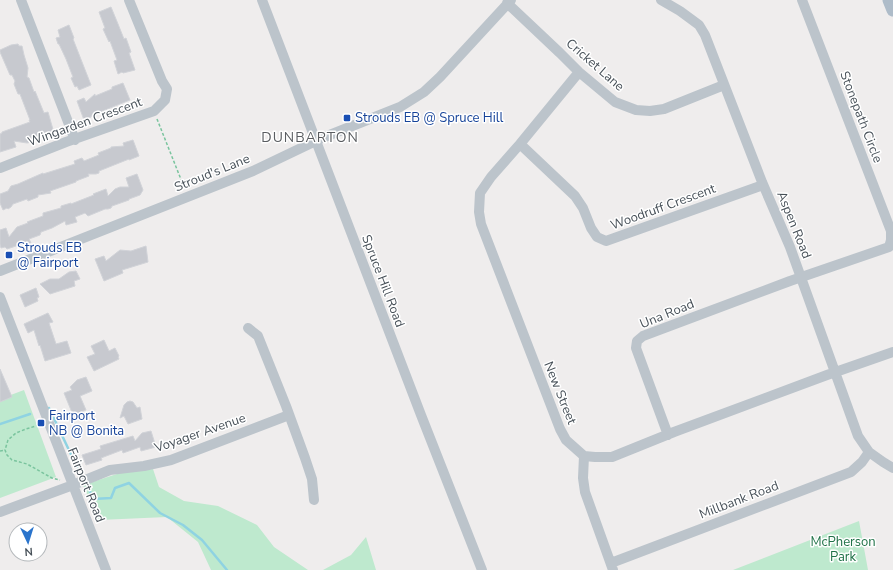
<svg xmlns="http://www.w3.org/2000/svg" width="893" height="570" font-family="'Nunito Sans',sans-serif">
  <rect width="100%" height="100%" fill="#efeded"/>
  <!-- green -->
  <path fill="#bee9ce" d="M 24,390 L 56,477 L 0,498 L 0,399 Z
    M 153,469 L 159,487 L 184,501 L 218,506 L 257,525 L 274,547 L 308,570 L 211,570 L 198,542 L 167,517 L 99,520 L 83,485 L 120,473 Z
    M 859,521 L 868,570 L 733,570 Z
    M 366,537 L 376,570 L 323,570 L 351,555 Z"/>
  <g fill="none" stroke-linecap="round" stroke-linejoin="round">
    <!-- stream -->
    <path stroke="#8fd3e2" stroke-width="2.5" d="M 49,408 L 77,467
      M 0,424 L 30,414
      M 89,489 L 93,499 L 111,498 L 115,488 L 129,483 L 160,513 L 183,525 L 202,540 L 227,570"/>
  </g>
  <!-- building -->
  <path fill="#c7c9cf" stroke="#d1d3d8" d="M 111,7 L 118,24 L 124,39 L 126,38 L 131,52 L 129,53 L 135,70 L 123,73 L 122,72 L 118,74 L 114,61 L 117,60 L 110,41 L 109,42 L 103,29 L 105,28 L 99,12 Z
    M 69,25 L 74,38 L 73,39 L 91,85 L 79,90 L 77,86 L 75,87 L 71,78 L 73,77 L 66,59 L 59,44 L 58,44 L 56,38 L 60,37 L 58,30 Z
    M 18,44 L 19,46 L 22,46 L 24,55 L 28,68 L 27,77 L 29,78 L 34,92 L 35,91 L 44,113 L 48,112 L 54,133 L 32,140 L 32,142 L 27,143 L 14,141 L 16,147 L 0,152 L 0,134 L 2,133 L 2,132 L 30,122 L 29,120 L 30,120 L 20,94 L 18,94 L 14,84 L 15,81 L 12,75 L 10,75 L 0,52 L 0,50 L 11,45 Z
    M 123,83 L 130,100 L 100,112 L 91,116 L 91,117 L 84,120 L 77,101 L 84,98 L 86,102 L 95,94 L 95,96 L 112,89 L 112,87 Z
    M 133,140 L 139,156 L 129,160 L 129,159 L 99,171 L 99,173 L 96,174 L 88,174 L 89,176 L 76,181 L 76,182 L 50,191 L 51,193 L 38,195 L 38,197 L 28,201 L 27,199 L 13,204 L 11,207 L 8,209 L 7,208 L 3,210 L 0,203 L 0,194 L 8,191 L 11,186 L 18,184 L 43,173 L 43,174 L 75,164 L 74,161 L 82,158 L 84,161 L 99,155 L 98,153 L 111,148 L 111,147 L 124,146 L 123,143 Z
    M 137,174 L 143,190 L 140,195 L 129,199 L 129,200 L 112,206 L 111,208 L 108,209 L 105,209 L 88,216 L 85,213 L 75,217 L 77,222 L 66,225 L 65,221 L 52,228 L 41,232 L 40,235 L 29,239 L 31,243 L 23,246 L 22,244 L 7,249 L 5,247 L 1,248 L 0,244 L 0,230 L 6,228 L 9,237 L 17,227 L 28,223 L 27,222 L 43,216 L 43,213 L 61,208 L 61,206 L 71,203 L 71,204 L 94,195 L 93,194 L 106,189 L 108,196 L 115,189 L 120,187 L 129,187 L 126,178 Z
    M 146,246 L 148,262 L 122,270 L 123,273 L 104,281 L 95,259 L 104,256 L 106,261 L 120,250 L 131,251 Z
    M 76,271 L 80,279 L 74,281 L 75,286 L 50,294 L 40,284 L 50,279 L 59,279 L 69,272 Z
    M 36,288 L 39,297 L 37,298 L 38,301 L 25,307 L 20,295 Z
    M 48,313 L 53,322 L 49,323 L 56,344 L 67,341 L 71,353 L 45,361 L 40,345 L 39,346 L 34,330 L 28,333 L 24,324 Z
    M 104,340 L 109,351 L 115,348 L 119,356 L 118,357 L 119,359 L 94,371 L 87,357 L 95,354 L 91,346 Z
    M 0,369 L 12,397 L 0,402 Z
    M 86,377 L 92,391 L 80,396 L 86,410 L 73,415 L 64,393 L 72,390 L 70,387 L 77,380 Z
    M 130,401 L 133,402 L 137,408 L 140,407 L 142,419 L 128,424 L 124,416 L 120,418 L 124,405 L 127,402 Z
    M 151,431 L 156,447 L 141,451 L 140,447 L 123,453 L 122,450 L 101,458 L 102,460 L 86,465 L 82,455 L 101,449 L 100,446 L 133,436 L 135,441 L 142,433 Z"/>
  <g fill="none" stroke-linecap="round" stroke-linejoin="round">
    <!-- path -->
    <path stroke="#7ac49e" stroke-width="1.5" stroke-dasharray="3 2" stroke-linecap="butt" d="M 157,119 L 184,187
      M 39,425 L 26,429 L 16,433 L 8,440 L 5,450 L 7,455 L 12,460 L 27,464 L 52,478 L 60,480
      M 0,451 L 5,450"/>
    <!-- minor -->
    <path stroke="#bcc4cb" stroke-width="10" d="M 21,0 L 75,140
      M 262,0 L 421,415 L 482,570
      M 661,0 L 680,11 L 699,25 L 705,35 L 762,182 L 790,247 L 858,436 L 869,452 L 883,462 L 893,468
      M 507,3 L 560,53 L 579,72 L 615,102 L 636,110 L 650,111 L 664,109 L 724,85
      M 579,72 L 520,144 L 491,177 L 480,193 L 479,212 L 481,224 L 560,429 L 566,440 L 584,456 L 595,457 L 612,457 L 674,432 L 827,375 L 893,352
      M 520,144 L 575,196 L 583,208 L 591,228 L 597,237 L 606,241 L 763,185
      M 0,168 L 66,142 L 154,111 L 165,100 L 167,89 L 162,81 L 129,0
      M 0,271 L 253,171 L 322,138 L 400,107 L 424,92 L 440,77 L 511,0
      M 0,297 L 106,570
      M 248,328 L 258,336 L 286,406 L 305,458 L 312,479 L 314,500
      M 668,435 L 636,348 L 637,341 L 643,336 L 790,281 L 889,247 L 891,240 L 891,231 L 802,0
      M 584,456 L 583,478 L 585,492 L 613,570
      M 0,512 L 73,485 L 110,470 L 144,466 L 171,460 L 289,415
      M 611,563 L 851,472 L 862,462 L 869,452"/>
    <!-- major -->
    <path stroke="#aebcc9" stroke-width="13" d="M 889,0 L 893,10"/>
  </g>
  <!-- markers -->
  <g fill="#1a4fb4" stroke="#fff" stroke-width="1.5">
    <rect x="343" y="114" width="8" height="8" rx="2"/>
    <rect x="5" y="251" width="8" height="8" rx="2"/>
    <rect x="37" y="419" width="8" height="8" rx="2"/>
  </g>
  <g text-anchor="middle" dominant-baseline="central" stroke-width="3" stroke-linejoin="round" paint-order="stroke">
    <!-- street labels -->
    <g font-size="13" fill="#475058" stroke="#fff">
      <text transform="translate(595 65) rotate(41)">Cricket Lane</text>
      <text transform="translate(861 117) rotate(69)">Stonepath Circle</text>
      <text transform="translate(85 122) rotate(-20)">Wingarden Crescent</text>
      <text transform="translate(212 173) rotate(-22)">Stroud's Lane</text>
      <text transform="translate(663 207) rotate(-20)">Woodruff Crescent</text>
      <text transform="translate(794 225) rotate(68)">Aspen Road</text>
      <text transform="translate(383 281) rotate(69)">Spruce Hill Road</text>
      <text transform="translate(667 314) rotate(-22)">Una Road</text>
      <text transform="translate(560 393) rotate(68)">New Street</text>
      <text transform="translate(200 433) rotate(-19)">Voyager Avenue</text>
      <text transform="translate(86 485) rotate(68)">Fairport Road</text>
      <text transform="translate(739 500) rotate(-21)">Millbank Road</text>
    </g>
    <!-- transit labels -->
    <g font-size="13" fill="#164399" stroke="#fff" text-anchor="start">
      <text x="355" y="118">Strouds EB @ Spruce Hill</text>
      <text x="17" y="248">Strouds EB<tspan x="17" dy="15">@ Fairport</tspan></text>
      <text x="49" y="416">Fairport<tspan x="49" dy="15">NB @ Bonita</tspan></text>
    </g>
    <!-- park labels -->
    <g font-size="13" fill="#1f7147" stroke="#fff">
      <text x="843" y="542">McPherson<tspan x="843" dy="15">Park</tspan></text>
    </g>
    <!-- neighbourhood labels -->
    <g font-size="14" letter-spacing="1" fill="#5a5d61" stroke="#fff">
      <text x="310" y="137">DUNBARTON</text>
    </g>
  </g>
  <!-- north arrow -->
  <g transform="translate(28 542) rotate(176)"><circle r="19" fill="#ffffff" stroke="#b5b9bc"/>
  <path d="M0-3L7 15L0 10L-7 15Z" fill="#2a74cc"/>
  <text y="-6" font-size="11" font-weight="bold" text-anchor="middle" fill="#475058">N</text>
  </g>
</svg>
